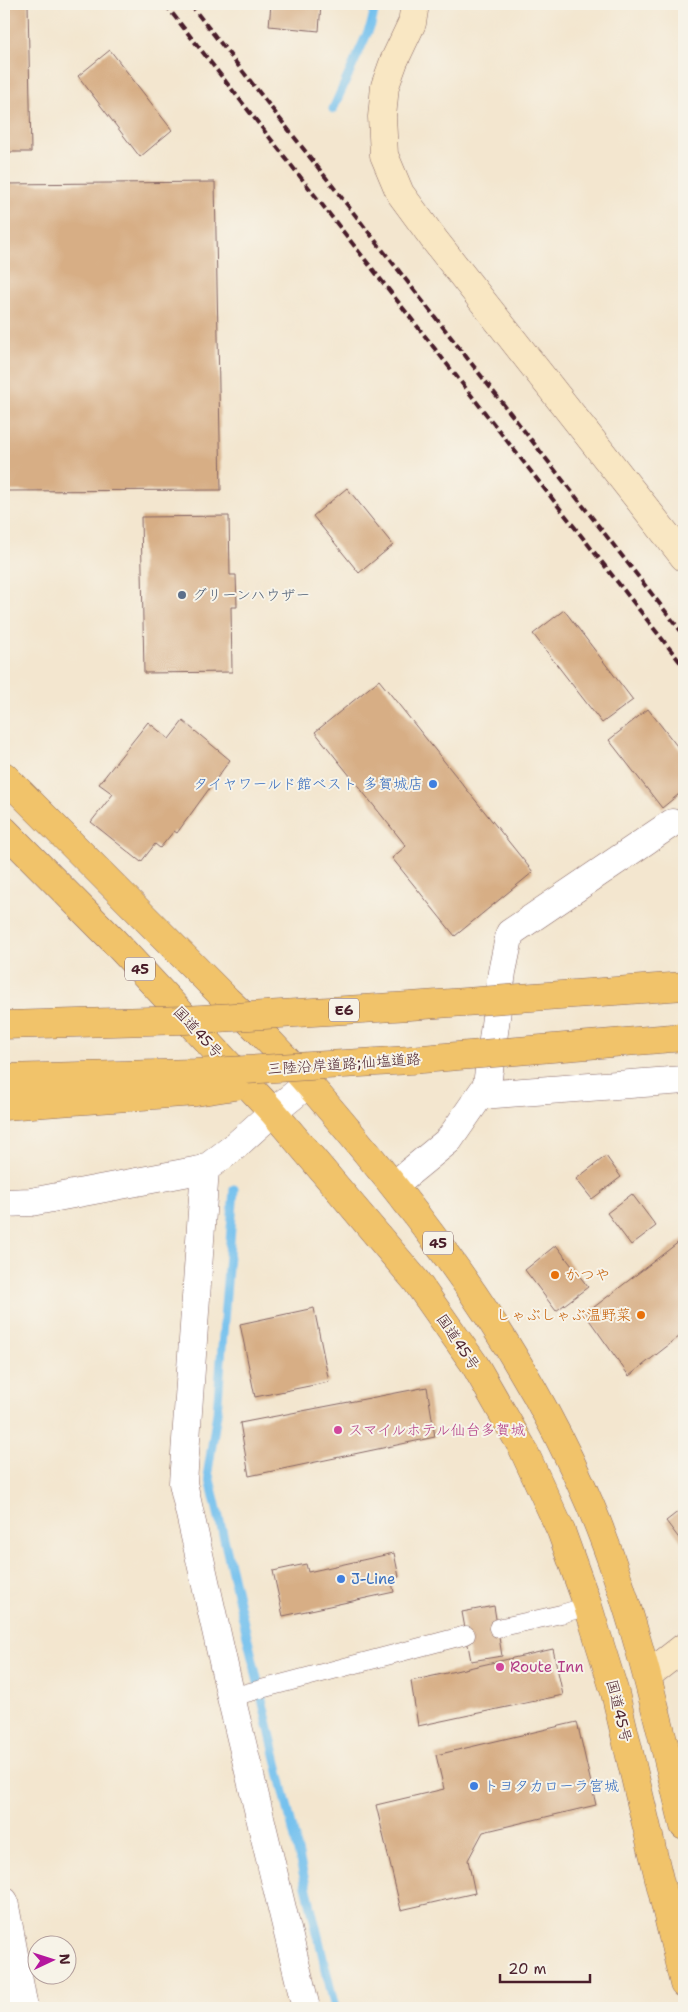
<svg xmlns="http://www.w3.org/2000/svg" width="688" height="2012" font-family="'Shantell Sans','Klee One',sans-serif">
  <rect width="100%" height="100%" fill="#f7f3e8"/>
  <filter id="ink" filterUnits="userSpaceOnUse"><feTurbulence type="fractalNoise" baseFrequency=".02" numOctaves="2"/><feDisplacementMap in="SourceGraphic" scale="10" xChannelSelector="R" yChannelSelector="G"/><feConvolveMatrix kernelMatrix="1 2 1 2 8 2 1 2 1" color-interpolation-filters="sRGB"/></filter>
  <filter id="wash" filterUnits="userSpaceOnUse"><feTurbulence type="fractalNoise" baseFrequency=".0096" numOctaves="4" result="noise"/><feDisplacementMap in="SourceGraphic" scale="20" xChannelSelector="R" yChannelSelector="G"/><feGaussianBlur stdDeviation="1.12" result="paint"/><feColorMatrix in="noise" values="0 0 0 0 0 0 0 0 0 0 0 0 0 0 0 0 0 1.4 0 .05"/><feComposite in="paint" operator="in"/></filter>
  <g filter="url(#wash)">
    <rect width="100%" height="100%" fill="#f3e6cf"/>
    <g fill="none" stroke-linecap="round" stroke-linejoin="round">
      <!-- stream -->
      <path stroke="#74c1ee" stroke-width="9" d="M 333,109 L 371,25 L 376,4
        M 234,1189 L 217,1413 L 208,1471 L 335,2008"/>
    </g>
    <g id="blocks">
      <!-- building -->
      <path fill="#d7ae85" d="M 13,4 L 28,4 L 31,152 L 4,152 L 4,16 Z
        M 271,4 L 321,4 L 319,31 L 269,26 Z
        M 110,50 L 172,130 L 140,157 L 78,76 Z
        M 215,182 L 221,490 L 4,491 L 4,184 Z
        M 347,488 L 393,545 L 359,573 L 313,516 Z
        M 229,516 L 230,575 L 236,575 L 237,607 L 231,607 L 232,672 L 144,673 L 141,517 Z
        M 564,610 L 633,700 L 602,723 L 533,634 Z
        M 379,680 L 533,872 L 455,936 L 392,858 L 406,846 L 315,732 Z
        M 648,709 L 684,755 L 684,790 L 662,808 L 609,740 Z
        M 183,721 L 230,760 L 177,833 L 174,831 L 160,848 L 155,844 L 141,862 L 91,822 L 113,794 L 99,784 L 148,722 L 169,739 Z
        M 606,1156 L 621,1177 L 592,1199 L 576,1179 Z
        M 632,1194 L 656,1226 L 631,1245 L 607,1213 Z
        M 684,1238 L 684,1333 L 629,1376 L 585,1314 Z
        M 556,1245 L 588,1287 L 556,1311 L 525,1270 Z
        M 314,1308 L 329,1382 L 255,1397 L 240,1324 Z
        M 427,1387 L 435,1437 L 249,1476 L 240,1423 Z
        M 684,1507 L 684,1545 L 666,1521 Z
        M 394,1553 L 399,1577 L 391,1578 L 394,1592 L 283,1616 L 273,1571 L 306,1564 L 308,1572 Z
        M 494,1606 L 502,1656 L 471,1661 L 462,1612 Z
        M 553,1649 L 563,1695 L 418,1726 L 411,1681 Z
        M 577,1722 L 596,1805 L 483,1832 L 468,1860 L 475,1893 L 401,1910 L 376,1805 L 444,1789 L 436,1755 Z"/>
    </g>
  </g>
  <g filter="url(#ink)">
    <use href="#blocks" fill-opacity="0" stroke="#856564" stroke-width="1"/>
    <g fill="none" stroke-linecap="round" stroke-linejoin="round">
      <defs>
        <path id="lane" d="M 498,1628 L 561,1614 L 588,1606
          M 231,1697 L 466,1635"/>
        <path id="street" d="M 481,1095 L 684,1080
          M 205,1169 L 183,1483 L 231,1697 L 306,2008
          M 394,1185 L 449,1140 L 487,1085 L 502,972 L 510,933 L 672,823
          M 4,1203 L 31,1202 L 205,1169 L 233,1148 L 273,1112 L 309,1083
          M 4,1901 L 24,2008"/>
        <path id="secondary" d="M 415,4 L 412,23 L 394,61 L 385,86 L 382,117 L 384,155 L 400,193 L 436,242 L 684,557
          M 648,1675 L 684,1647"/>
        <path id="highway" d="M 4,776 L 227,1000 C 276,1045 319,1095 361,1146 C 453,1256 535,1374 591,1507 C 634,1610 658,1719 684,1826
          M 4,830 L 112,939 L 273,1112 L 416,1281 L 475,1365 L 522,1447 L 561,1531 L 588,1606 L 615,1693 L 684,1984"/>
      </defs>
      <!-- lane casing -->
      <use href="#lane" stroke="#856564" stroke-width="19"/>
      <!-- street casing -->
      <use href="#street" stroke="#856564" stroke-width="29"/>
      <!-- secondary casing -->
      <use href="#secondary" stroke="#856564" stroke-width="29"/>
      <!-- highway casing -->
      <use href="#highway" stroke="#856564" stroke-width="29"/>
      <!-- lane -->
      <use href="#lane" stroke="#fff" stroke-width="18"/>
      <!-- street -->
      <use href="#street" stroke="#fff" stroke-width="28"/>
      <!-- secondary -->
      <use href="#secondary" stroke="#f9e7c3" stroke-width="28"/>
      <!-- highway -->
      <use href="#highway" stroke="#f1c36a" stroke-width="28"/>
      <!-- rail -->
      <path stroke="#4a1f2b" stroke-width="4" stroke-dasharray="8 4" stroke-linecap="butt" d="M 165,4 L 684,667
        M 190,4 L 684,635"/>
      <defs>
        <path id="highway-bridge" d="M 4,1025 L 185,1020 L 410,1006 L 684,986
          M 4,1078 L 195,1073 L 410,1060 L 684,1037
          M 4,1106 L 196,1092 L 235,1086"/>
      </defs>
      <!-- highway-bridge casing -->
      <use href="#highway-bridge" stroke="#856564" stroke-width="29" stroke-linecap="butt"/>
      <!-- highway-bridge -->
      <use href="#highway-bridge" stroke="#f1c36a" stroke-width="28"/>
    </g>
  </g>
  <!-- markers -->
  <circle fill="#5c6f8a" stroke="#f7f3e8" stroke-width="2" cx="182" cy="595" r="5"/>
  <g fill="#3f7fe0" stroke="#f7f3e8" stroke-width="2">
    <circle cx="433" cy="784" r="5"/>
    <circle cx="341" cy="1579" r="5"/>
    <circle cx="474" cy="1786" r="5"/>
  </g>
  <g fill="#e8710a" stroke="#f7f3e8" stroke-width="2">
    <circle cx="555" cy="1275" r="5"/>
    <circle cx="641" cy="1315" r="5"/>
  </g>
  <g fill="#d1479c" stroke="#f7f3e8" stroke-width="2">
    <circle cx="338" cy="1430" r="5"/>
    <circle cx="500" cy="1667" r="5"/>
  </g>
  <g text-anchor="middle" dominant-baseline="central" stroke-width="4" stroke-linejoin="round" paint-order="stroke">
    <!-- shield labels -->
    <g fill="#f7f3e8" stroke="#7e5f64" stroke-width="1">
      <rect x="125" y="957.5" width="30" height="23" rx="4"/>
      <rect x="329" y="998.5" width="30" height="23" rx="4"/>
      <rect x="423" y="1231.5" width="30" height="23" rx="4"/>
    </g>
    <g font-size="14" font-weight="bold" fill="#4a1f2b">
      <text x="140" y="969">45</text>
      <text x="344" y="1010">E6</text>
      <text x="438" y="1243">45</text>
    </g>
    <!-- service labels -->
    <g font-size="15" fill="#4e5e75" stroke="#f7f3e8" text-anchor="start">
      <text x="192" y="595">グリーンハウザー</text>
    </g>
    <!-- shop labels -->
    <g font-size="15" fill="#366cbe" stroke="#f7f3e8" text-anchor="start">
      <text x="423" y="784" text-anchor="end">タイヤワールド館ベスト 多賀城店</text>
      <text x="351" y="1579">J-Line</text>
      <text x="484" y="1786">トヨタカローラ宮城</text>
    </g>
    <!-- street labels -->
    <g font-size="15" fill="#4a1f2b" stroke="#f7f3e8">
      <text transform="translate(198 1032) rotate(47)">国道45号</text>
      <text transform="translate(344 1064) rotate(-4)">三陸沿岸道路;仙塩道路</text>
      <text transform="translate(458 1342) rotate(56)">国道45号</text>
      <text transform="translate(619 1711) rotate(76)">国道45号</text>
    </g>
    <!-- food labels -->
    <g font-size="15" fill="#c56008" stroke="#f7f3e8" text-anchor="start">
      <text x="565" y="1275">かつや</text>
      <text x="631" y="1315" text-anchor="end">しゃぶしゃぶ温野菜</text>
    </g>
    <!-- hotel labels -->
    <g font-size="15" fill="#b23c85" stroke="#f7f3e8" text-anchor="start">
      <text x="348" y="1430">スマイルホテル仙台多賀城</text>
      <text x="510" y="1667">Route Inn</text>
    </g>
  </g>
  <!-- margin -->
  <rect width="688" height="2012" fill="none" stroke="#f7f3e8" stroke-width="20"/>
  <!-- north arrow -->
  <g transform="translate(52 1960) rotate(86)"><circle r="24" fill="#f7f3e8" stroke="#b29e9c"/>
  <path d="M0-4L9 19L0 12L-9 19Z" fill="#b5179e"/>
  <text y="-8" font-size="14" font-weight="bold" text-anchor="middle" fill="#4a1f2b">N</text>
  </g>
  <!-- scale -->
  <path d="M500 1974v8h90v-8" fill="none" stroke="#4a1f2b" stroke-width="2.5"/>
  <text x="508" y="1974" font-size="15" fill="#4a1f2b" stroke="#f7f3e8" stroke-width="4" paint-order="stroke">20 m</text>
</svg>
